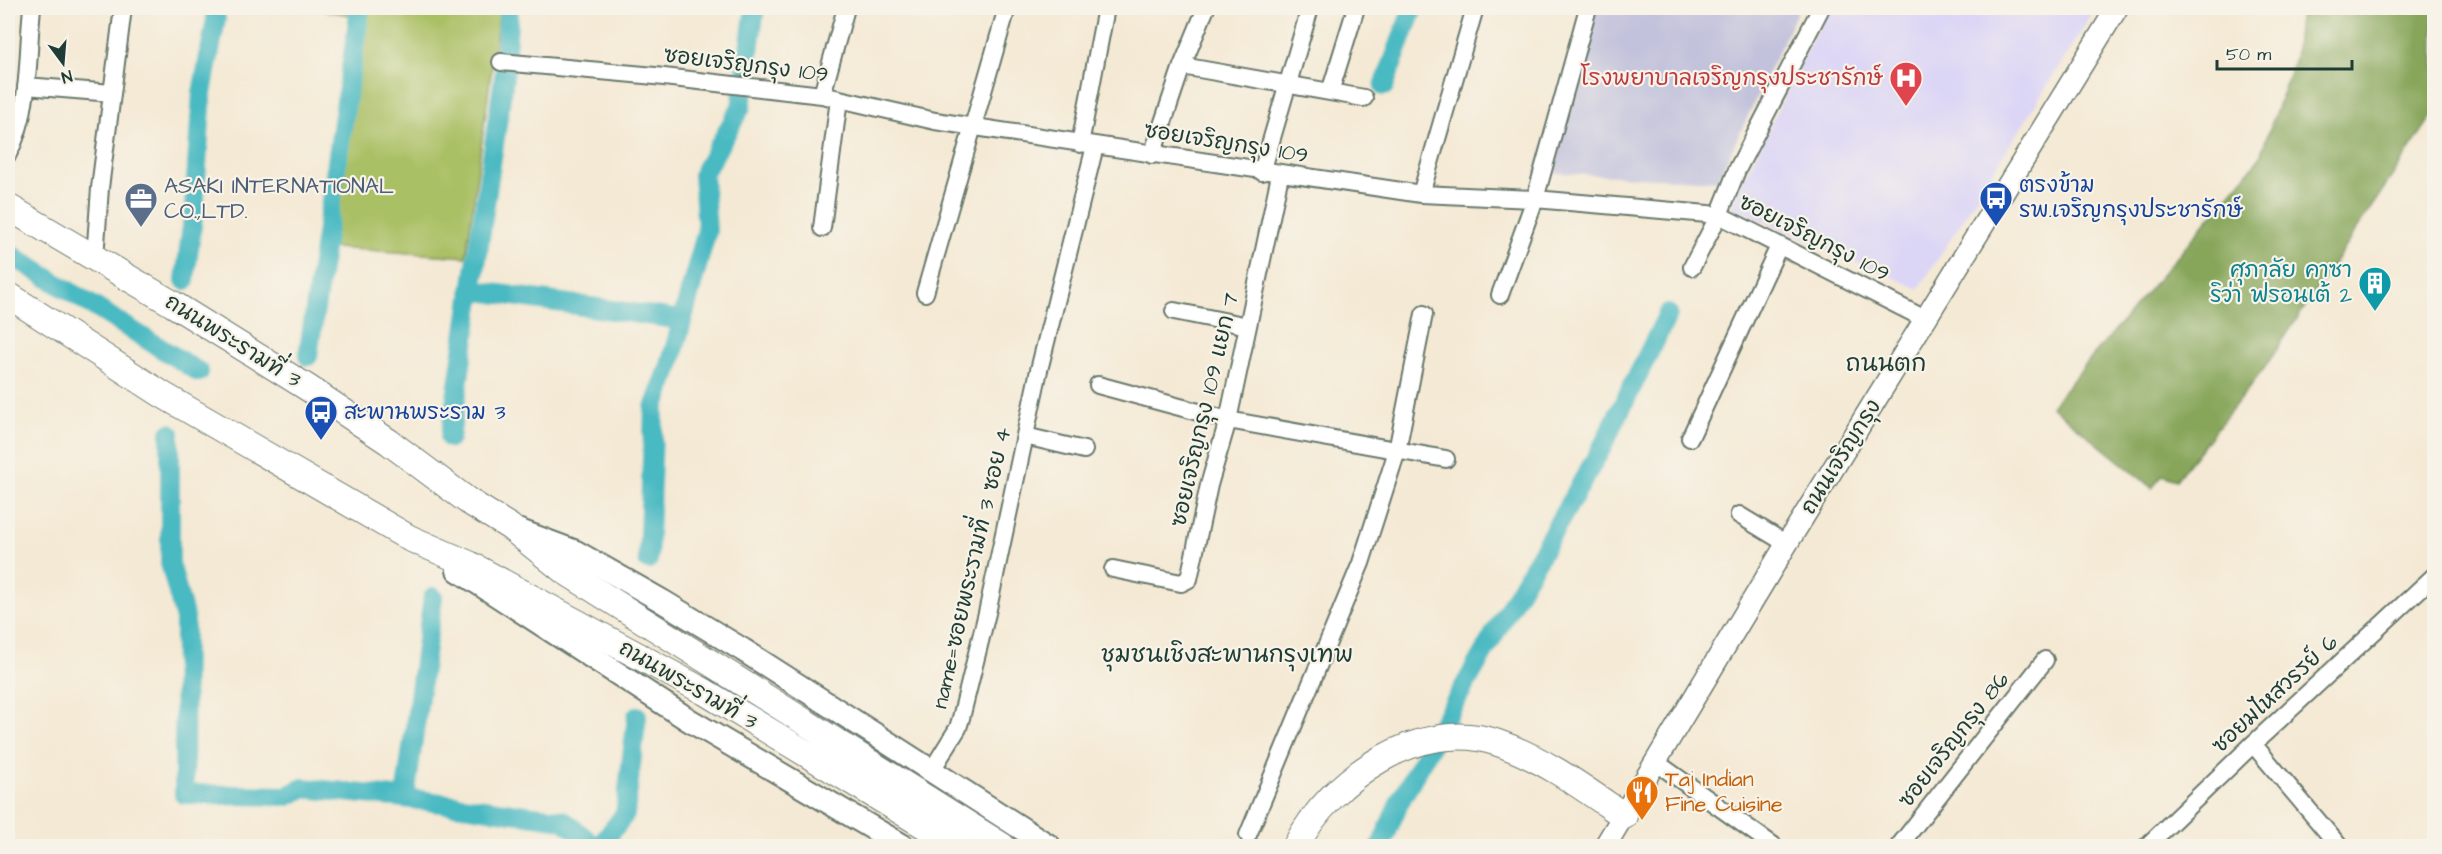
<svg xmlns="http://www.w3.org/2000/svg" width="2442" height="854" font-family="'Architects Daughter','Playpen Sans Thai',sans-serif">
  <rect width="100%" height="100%" fill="#f7f3e8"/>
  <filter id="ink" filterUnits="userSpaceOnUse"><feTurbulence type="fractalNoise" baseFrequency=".0167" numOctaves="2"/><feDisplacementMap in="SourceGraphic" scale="12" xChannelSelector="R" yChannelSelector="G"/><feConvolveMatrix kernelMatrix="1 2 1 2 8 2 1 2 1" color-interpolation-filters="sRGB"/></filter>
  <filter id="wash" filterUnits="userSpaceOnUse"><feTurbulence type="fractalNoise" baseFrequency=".008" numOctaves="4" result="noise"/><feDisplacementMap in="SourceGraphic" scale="24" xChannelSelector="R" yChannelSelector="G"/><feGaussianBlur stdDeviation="1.35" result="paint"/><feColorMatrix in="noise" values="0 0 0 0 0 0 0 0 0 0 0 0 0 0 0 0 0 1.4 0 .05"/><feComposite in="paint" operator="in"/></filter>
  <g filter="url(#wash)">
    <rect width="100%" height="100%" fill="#f4e9d4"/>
    <!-- built -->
    <path fill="#dcd6f6" d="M 1828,8 L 2096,8 L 1919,289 L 1730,207 Z"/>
    <!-- industrial -->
    <path fill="#c2c2dc" d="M 1588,8 L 1799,8 L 1717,181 L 1535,172 Z"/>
    <!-- green -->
    <path fill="#aac065" stroke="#647e4c" stroke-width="1.5" d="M 307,8 L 500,8 L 466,257 L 322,247 L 357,16 Z"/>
    <!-- forest -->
    <path fill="#87a65a" stroke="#537247" stroke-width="1.5" d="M 2300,8 L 2434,8 L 2434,113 L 2263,370 L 2176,480 L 2163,475 L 2152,488 L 2051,406 L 2259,159 L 2295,58 Z"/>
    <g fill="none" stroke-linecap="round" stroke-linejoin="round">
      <!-- canal -->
      <path stroke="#4ab9c2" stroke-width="20" d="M 506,50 L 509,8
        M 1384,86 L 1413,8
        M 8,253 L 199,372
        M 185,280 L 194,209 L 202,93 L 216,19 L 214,8
        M 471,290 L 682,320
        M 308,356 L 360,8
        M 170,433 L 170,563 L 185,619 L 184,794 L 287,796 L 303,788 L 405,798
        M 450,438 L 505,71
        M 648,560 L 654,408 L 670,365 L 707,230 L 703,174 L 741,107 L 755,8
        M 433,597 L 405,798 L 563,820 L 595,846
        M 600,846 L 625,814 L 637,716
        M 1381,846 L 1398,805 L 1440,728 L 1600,451 L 1668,314"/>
    </g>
  </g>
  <g filter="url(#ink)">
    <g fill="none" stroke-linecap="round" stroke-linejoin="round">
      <defs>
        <path id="minor" d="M 501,62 L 655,76 L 822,95 L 935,121 L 1421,194 L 1535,199 L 1719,215 L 1925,319
          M 1182,66 L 1364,98
          M 26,86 L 112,93
          M 1330,92 L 1356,8
          M 822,95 L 846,8
          M 1080,144 L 1106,8
          M 8,154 C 31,111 27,55 32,8
          M 1152,155 L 1182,66 L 1206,8
          M 1262,172 L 1310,8
          M 1421,194 L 1475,8
          M 822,228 L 839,99
          M 95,258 L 100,188 L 123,8
          M 1692,267 L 1719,215 L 1737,170 L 1821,8
          M 925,293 L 1007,8
          M 1500,295 L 1535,199 L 1588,8
          M 1174,311 L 1248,326
          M 1098,385 L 1228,420 L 1446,459
          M 1025,436 L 1084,450
          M 1690,438 L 1779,246
          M 1739,515 L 1787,544
          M 1113,569 L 1181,583 L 1189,579 L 1209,485 L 1228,420 L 1280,175
          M 2253,744 L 2339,846
          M 1657,763 L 1774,846
          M 932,770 L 958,728 L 961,718 L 987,613 L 1039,370 L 1095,146
          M 1248,835 L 1361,563 L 1397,451 L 1424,314
          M 1899,846 L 2045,660
          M 2147,846 L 2253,744 L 2434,576"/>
        <path id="tertiary" d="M 1605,846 L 1783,550 L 2117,8"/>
        <path id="secondary" d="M 520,531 L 576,552 L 662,601 L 743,650 L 1049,846
          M 458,570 L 689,720 L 903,846"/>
        <path id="primary" d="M 8,207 L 173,304 L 308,388 L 389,442 L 468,501 L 510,527 L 563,570 L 1002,846
          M 8,295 L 163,395 L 409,538 L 469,564 L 705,692 L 958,846
          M 1296,846 C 1330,779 1420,716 1498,743 C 1543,758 1585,789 1624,816"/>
      </defs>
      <!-- minor casing -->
      <use href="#minor" stroke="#6a796c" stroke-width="20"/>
      <!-- tertiary casing -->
      <use href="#tertiary" stroke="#6a796c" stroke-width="24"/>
      <!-- secondary casing -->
      <use href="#secondary" stroke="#6a796c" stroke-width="26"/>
      <!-- primary casing -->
      <use href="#primary" stroke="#6a796c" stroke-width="28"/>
      <!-- minor -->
      <use href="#minor" stroke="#fff" stroke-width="16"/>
      <!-- tertiary -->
      <use href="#tertiary" stroke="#fff" stroke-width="21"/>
      <!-- secondary -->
      <use href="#secondary" stroke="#fff" stroke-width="22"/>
      <!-- primary -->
      <use href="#primary" stroke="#fff" stroke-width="26"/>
    </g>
  </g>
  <!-- icons -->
  <defs>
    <symbol id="hospital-pin" viewBox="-11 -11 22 30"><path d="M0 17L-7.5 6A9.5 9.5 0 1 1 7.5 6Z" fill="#e0444e" stroke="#f7f3e8"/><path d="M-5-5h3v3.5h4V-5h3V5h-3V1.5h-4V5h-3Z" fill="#fff"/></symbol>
    <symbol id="bus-pin" viewBox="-11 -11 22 30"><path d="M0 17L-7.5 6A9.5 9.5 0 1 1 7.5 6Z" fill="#1a4fb4" stroke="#f7f3e8"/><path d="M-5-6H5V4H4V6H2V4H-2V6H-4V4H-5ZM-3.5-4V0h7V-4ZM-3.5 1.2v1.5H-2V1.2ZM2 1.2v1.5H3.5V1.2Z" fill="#fff"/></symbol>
    <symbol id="office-pin" viewBox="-11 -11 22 30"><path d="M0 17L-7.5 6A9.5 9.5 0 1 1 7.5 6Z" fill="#5c6f8a" stroke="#f7f3e8"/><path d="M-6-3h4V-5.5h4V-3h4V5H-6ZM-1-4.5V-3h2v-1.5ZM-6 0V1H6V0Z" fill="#fff"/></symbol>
    <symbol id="building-pin" viewBox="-11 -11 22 30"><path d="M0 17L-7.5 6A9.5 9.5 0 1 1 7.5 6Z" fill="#0f9aa8" stroke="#f7f3e8"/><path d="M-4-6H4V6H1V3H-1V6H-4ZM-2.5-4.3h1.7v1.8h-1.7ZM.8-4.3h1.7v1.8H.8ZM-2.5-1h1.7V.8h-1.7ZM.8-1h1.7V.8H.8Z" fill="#fff"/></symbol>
    <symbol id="restaurant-pin" viewBox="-11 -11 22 30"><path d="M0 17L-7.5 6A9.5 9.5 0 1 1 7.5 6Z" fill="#e8710a" stroke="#f7f3e8"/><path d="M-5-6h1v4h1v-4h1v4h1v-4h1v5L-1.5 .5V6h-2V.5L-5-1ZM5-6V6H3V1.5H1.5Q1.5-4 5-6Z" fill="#fff"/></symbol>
  </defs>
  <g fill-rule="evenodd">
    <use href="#hospital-pin" x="1887" y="59" width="38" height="52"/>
    <use href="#bus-pin" x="1977" y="179" width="38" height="52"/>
    <use href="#office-pin" x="122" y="180" width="38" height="52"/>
    <use href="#building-pin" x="2356" y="264" width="38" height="52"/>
    <use href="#bus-pin" x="302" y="393" width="38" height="52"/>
    <use href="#restaurant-pin" x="1623" y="773" width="38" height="52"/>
  </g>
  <g text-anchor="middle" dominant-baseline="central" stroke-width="4.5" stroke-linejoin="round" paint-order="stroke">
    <!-- street labels -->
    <g font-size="22" fill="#1f3d34" stroke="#f7f3e8">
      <text transform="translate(746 65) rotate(7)">ซอยเจริญกรุง 109</text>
      <text transform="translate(1226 143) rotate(9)">ซอยเจริญกรุง 109</text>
      <text transform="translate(1814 238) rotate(27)">ซอยเจริญกรุง 109</text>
      <text transform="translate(233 341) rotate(32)">ถนนพระรามที่ 3</text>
      <text transform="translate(1205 410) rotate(-77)">ซอยเจริญกรุง 109 แยก 7</text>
      <text transform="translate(1841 457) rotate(-58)">ถนนเจริญกรุง</text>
      <text transform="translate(972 568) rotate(-77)">name=ซอยพระรามที่ 3 ซอย 4</text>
      <text transform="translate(688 685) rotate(30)">ถนนพระรามที่ 3</text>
      <text transform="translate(2275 694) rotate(-43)">ซอยมไหสวรรย์ 6</text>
      <text transform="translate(1954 740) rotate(-52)">ซอยเจริญกรุง 86</text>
    </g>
    <!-- health labels -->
    <g font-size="22" fill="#be3a42" stroke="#f7f3e8" text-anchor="end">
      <text x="1883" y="78">โรงพยาบาลเจริญกรุงประชารักษ์</text>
    </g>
    <!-- transit labels -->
    <g font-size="22" fill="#164399" stroke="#f7f3e8" text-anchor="start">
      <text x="2019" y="185">ตรงข้าม<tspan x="2019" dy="25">รพ.เจริญกรุงประชารักษ์</tspan></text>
      <text x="344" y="412">สะพานพระราม 3</text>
    </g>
    <!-- service labels -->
    <g font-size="22" fill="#4e5e75" stroke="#f7f3e8" text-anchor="start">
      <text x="164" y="186">ASAKI INTERNATIONAL<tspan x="164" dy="25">CO.,LTD.</tspan></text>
    </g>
    <!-- culture labels -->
    <g font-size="22" fill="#0d838f" stroke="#f7f3e8" text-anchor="end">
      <text x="2352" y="270">ศุภาลัย คาซา<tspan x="2352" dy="25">ริว่า ฟรอนเต้ 2</tspan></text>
    </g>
    <!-- food labels -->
    <g font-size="22" fill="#c56008" stroke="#f7f3e8" text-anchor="start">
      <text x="1665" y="779">Taj Indian<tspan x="1665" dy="25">Fine Cuisine</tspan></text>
    </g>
    <!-- neighbourhood labels -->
    <g font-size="24" fill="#1f3d34" stroke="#f7f3e8">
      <text x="1886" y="364">ถนนตก</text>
      <text x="1227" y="655">ชุมชนเชิงสะพานกรุงเทพ</text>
    </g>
  </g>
  <!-- margin -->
  <rect width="2442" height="854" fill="none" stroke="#f7f3e8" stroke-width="30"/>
  <!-- north arrow -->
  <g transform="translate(63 63) rotate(164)" stroke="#f7f3e8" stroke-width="4.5" paint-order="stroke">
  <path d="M0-4.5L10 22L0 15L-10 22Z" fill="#1f3d34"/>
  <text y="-9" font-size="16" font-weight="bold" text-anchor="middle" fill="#1f3d34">N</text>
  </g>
  <!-- scale -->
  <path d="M2217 60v9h135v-9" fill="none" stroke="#1f3d34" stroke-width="3"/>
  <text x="2226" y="60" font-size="18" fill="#1f3d34" stroke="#f7f3e8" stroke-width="4.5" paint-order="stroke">50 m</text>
</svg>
